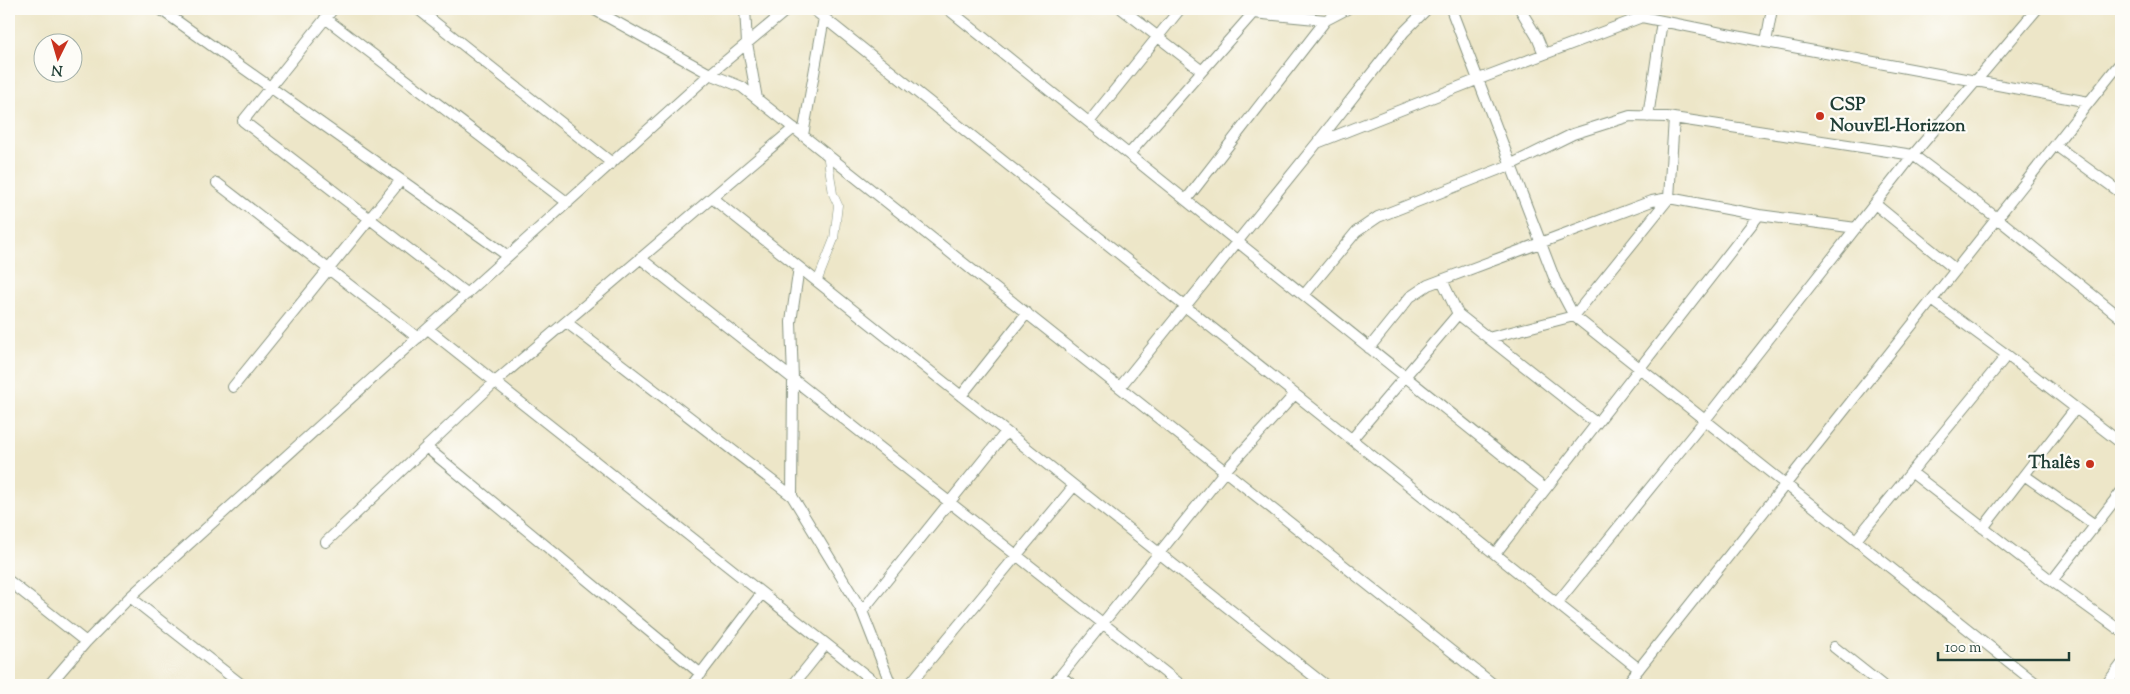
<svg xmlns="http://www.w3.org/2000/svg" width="2130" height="694" font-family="'Sorts Mill Goudy',serif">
  <rect width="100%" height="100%" fill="#fdfcf7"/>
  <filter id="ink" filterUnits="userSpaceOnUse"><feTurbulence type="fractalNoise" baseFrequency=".02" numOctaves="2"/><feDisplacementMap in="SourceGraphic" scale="10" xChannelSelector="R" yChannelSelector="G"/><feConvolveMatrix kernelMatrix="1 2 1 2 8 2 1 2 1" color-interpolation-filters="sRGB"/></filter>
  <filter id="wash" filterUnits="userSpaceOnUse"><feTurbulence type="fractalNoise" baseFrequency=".0096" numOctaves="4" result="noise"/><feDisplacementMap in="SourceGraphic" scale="20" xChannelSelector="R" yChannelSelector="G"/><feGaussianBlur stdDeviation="1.12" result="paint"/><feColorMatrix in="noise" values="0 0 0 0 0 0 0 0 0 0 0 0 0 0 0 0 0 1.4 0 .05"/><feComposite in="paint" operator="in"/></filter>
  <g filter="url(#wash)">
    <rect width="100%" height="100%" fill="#ede6c8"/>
  </g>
  <g filter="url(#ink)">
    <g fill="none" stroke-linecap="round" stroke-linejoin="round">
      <defs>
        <path id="pedestrian" d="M 817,282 L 834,239 L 838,205 L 833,194 L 827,153"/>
        <path id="minor" d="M 160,9 L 508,256
          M 333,9 L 243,121 L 467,294
          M 418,9 L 612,163
          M 593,9 L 710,74 L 742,87 L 1494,685
          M 745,9 L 747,43 L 757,99
          M 813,9 L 1639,669
          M 948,9 L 1545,489
          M 1122,9 L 1202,71
          M 1249,9 L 1253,13 L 1326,20 L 1347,9
          M 1451,9 L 1555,280 L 1574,316 L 2038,685
          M 1520,9 L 1537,37 L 1544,54
          M 325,18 L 568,203
          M 1766,42 L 1772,9
          M 1648,117 L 1662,21
          M 1089,122 L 1180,9
          M 803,135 L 824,18
          M 1317,143 L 1479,79 L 1642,17 L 1766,42 L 2089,102
          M 2055,145 L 2121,193
          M 1129,154 L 1253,13
          M 217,183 L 418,338
          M 712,198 L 1325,685
          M 1186,200 L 1326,20
          M 1875,204 L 1956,270
          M 640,258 L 1181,685
          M 799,267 L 791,322 L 793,379 L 792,496 L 862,611 L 891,685
          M 1442,280 L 1458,314 L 1596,423
          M 1304,295 L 1356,232 L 1378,217 L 1510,165 L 1573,134 L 1630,116 L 1667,117 L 1913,155 L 1997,218 L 2121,318
          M 1932,300 L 2007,355 L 2121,443
          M 566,322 L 792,496
          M 428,329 L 878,685
          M 1488,338 L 1574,316 L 1669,198 L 1674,118
          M 1369,348 L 1410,297 L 1428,285 L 1652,201 L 1669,198 L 1759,215 L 1856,228
          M 233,387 L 401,180
          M 1120,387 L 1317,143 L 1404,32 L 1427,9
          M 961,396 L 1027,313
          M 1352,439 L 1458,314
          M 426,447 L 701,674
          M 1911,472 L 2052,581 L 2121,631
          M 2024,475 L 2095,525
          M 1983,528 L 2076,408
          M 1856,540 L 2007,355
          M 326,542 L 495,382 L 794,128
          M 1495,554 L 1759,215
          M 9,581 L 86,642
          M 2052,581 L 2121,492
          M 130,597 L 242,685
          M 1557,603 L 1705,420 L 1913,155 L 2037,9
          M 862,611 L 1006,432
          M 1834,647 L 1882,685
          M 1061,676 L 1072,685
          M 49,685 L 86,642 L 130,597 L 710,74 L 788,9
          M 692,685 L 762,593
          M 793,685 L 826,644
          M 909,685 L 1074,486
          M 1053,685 L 1225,471 L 1295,394
          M 1626,685 L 2121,62
          M 2106,685 L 2121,665"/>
      </defs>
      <!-- pedestrian casing -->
      <use href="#pedestrian" stroke="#86927e" stroke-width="9"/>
      <!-- minor casing -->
      <use href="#minor" stroke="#86927e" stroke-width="12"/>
      <!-- pedestrian -->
      <use href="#pedestrian" stroke="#fff" stroke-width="8"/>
      <!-- minor -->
      <use href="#minor" stroke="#fff" stroke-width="10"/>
    </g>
  </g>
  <!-- markers -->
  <g fill="#c8321e" stroke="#fdfcf7" stroke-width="2">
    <circle cx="1820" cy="116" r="5"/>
    <circle cx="2090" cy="464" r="5"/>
  </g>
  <g text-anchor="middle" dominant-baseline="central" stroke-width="4.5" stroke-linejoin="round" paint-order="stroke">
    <!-- poi labels -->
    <g font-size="18" font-weight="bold" fill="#1f3d34" stroke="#fdfcf7" text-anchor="start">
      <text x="1830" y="106">CSP<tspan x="1830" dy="21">NouvEl-Horizzon</tspan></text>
      <text x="2080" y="464" text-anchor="end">Thalês</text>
    </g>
  </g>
  <!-- margin -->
  <rect width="2130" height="694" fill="none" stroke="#fdfcf7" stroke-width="30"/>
  <!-- north arrow -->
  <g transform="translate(58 58) rotate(185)"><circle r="24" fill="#fdfcf7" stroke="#a4b0a9"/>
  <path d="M0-4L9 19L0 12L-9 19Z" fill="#c8321e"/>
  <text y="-8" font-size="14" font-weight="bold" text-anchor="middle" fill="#1f3d34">N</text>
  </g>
  <!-- scale -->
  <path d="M1938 652v8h131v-8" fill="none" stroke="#1f3d34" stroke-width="2.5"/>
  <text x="1945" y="652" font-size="15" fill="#1f3d34" stroke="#fdfcf7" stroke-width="4" paint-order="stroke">100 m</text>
</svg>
